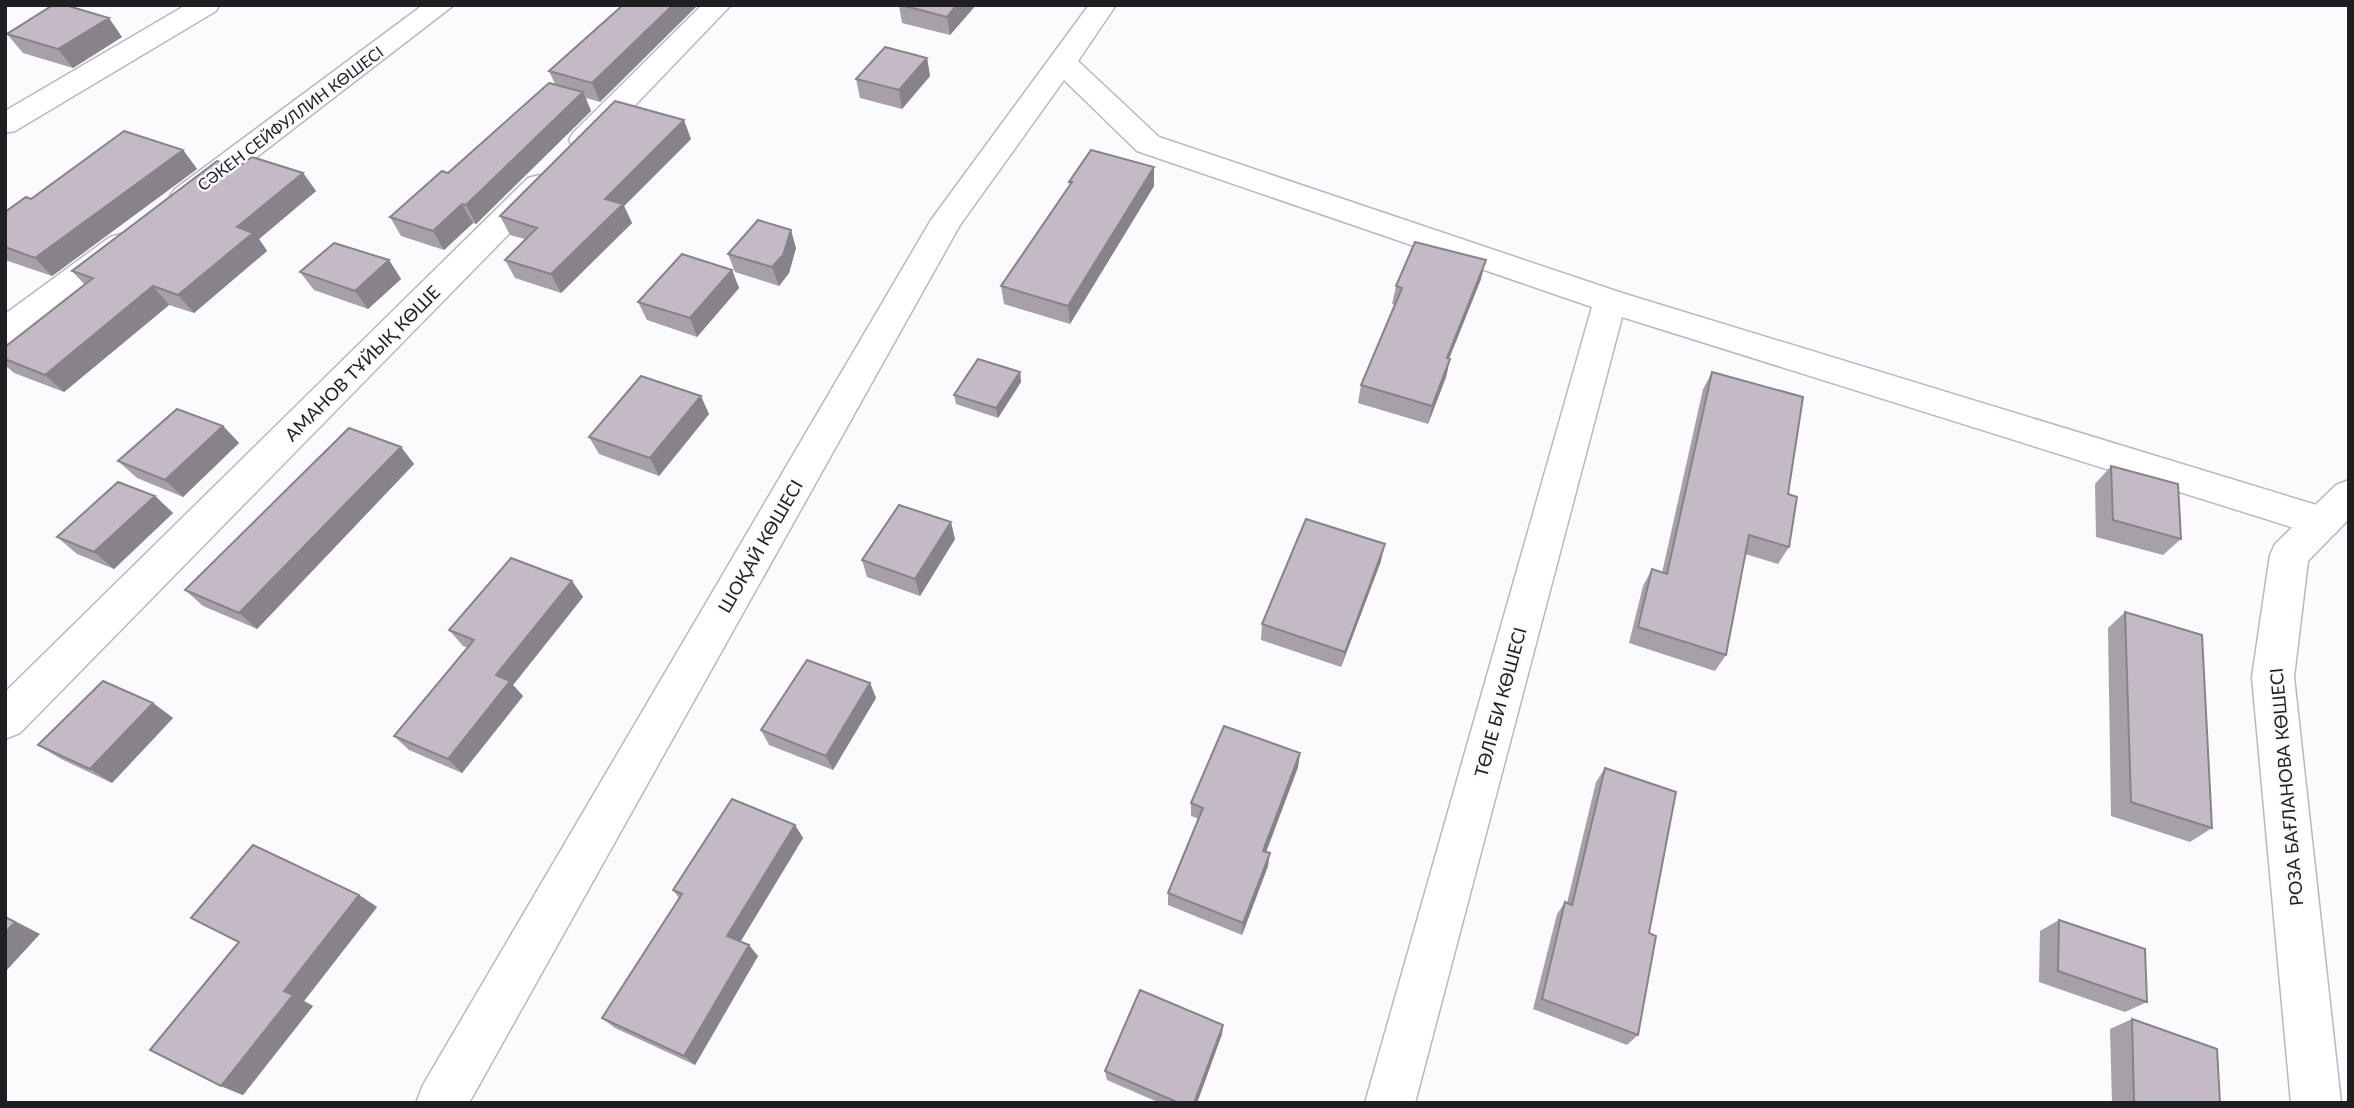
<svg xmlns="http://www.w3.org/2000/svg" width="2354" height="1108" font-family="Lato,sans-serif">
  <rect width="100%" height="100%" fill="#fbfbfe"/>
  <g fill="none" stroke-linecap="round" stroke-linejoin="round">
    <defs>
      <path id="street" d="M 186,5 L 219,5 L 216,11 L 15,131 L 5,133 L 5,111 Z
        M 423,5 L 454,5 L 197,203 L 186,206 L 175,203 L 170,196 L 175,189 Z
        M 702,5 L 731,5 L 595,147 L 584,149 L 573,147 L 569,140 L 573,133 Z
        M 1089,5 L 1116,5 L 1078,61 L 1159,137 L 1622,293 L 2323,507 L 2336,511 L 2342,522 L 2336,533 L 2323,537 L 1622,317 L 1415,1103 L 1365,1103 L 1592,307 L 1137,151 L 1064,80 L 960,225 L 469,1103 L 416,1103 L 423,1085 L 931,220 Z
        M 539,175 L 550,178 L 554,185 L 550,192 L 20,733 L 5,739 L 5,692 L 528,178 Z
        M 121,234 L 132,237 L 137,245 L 132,253 L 17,341 L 5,344 L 5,314 L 110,237 Z"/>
      <path id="secondary" d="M 2349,480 L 2349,519 L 2308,561 L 2294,677 L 2341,1103 L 2291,1103 L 2252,677 L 2270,555 L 2275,544 L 2336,485 Z"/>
    </defs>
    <!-- street casing -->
    <use href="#street" stroke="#b8b7c3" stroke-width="3"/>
    <!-- secondary casing -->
    <use href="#secondary" stroke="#b8b7c3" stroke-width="3"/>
    <!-- street -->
    <use href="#street" fill="#fff" fill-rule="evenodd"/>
    <!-- secondary -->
    <use href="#secondary" fill="#fff" fill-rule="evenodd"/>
  </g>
  <!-- wall -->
  <path fill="#a8a0a9" d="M 623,5 L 600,102 L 586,98 L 591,111 L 476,224 L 473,223 L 444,250 L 401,236 L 390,217 L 448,173 L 555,84 L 549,71 Z
    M 899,5 L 976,5 L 950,35 L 902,23 Z
    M 7,34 L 122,37 L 73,68 L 23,53 Z
    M 927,58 L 930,76 L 902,109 L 860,98 L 856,79 Z
    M 691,139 L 624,206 L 632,223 L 561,293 L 515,278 L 505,260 L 525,239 L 510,235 L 500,216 Z
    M 183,150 L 197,169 L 52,276 L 5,260 L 5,212 L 31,199 Z
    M 238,167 L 303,173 L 316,191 L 259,239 L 267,251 L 194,313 L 169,305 L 64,392 L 14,373 L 5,365 L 5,347 L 85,285 L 72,271 Z
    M 1154,167 L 1154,186 L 1070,324 L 1004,304 L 1001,286 L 1070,185 L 1069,182 Z
    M 796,248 L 789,273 L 779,286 L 735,272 L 728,254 Z
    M 389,260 L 401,279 L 368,309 L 314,290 L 300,272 Z
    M 732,270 L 739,288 L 697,337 L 647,320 L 638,302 Z
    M 1481,279 L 1449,359 L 1450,359 L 1446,377 L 1428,424 L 1358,403 L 1361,385 L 1395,305 L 1392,304 L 1396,286 Z
    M 1020,372 L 1021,382 L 998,418 L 956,404 L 954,395 Z
    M 1712,372 L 1788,494 L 1789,547 L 1778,564 L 1745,554 L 1726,655 L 1715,671 L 1629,643 L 1643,586 L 1652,569 L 1662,573 L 1703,389 Z
    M 709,414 L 659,476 L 599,454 L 589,437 Z
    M 223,426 L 239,443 L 183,497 L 137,478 L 118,461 Z
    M 401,447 L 414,464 L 257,629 L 203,606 L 185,590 Z
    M 2111,466 L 2181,539 L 2163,555 L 2096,537 L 2095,484 Z
    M 155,496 L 173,513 L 114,569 L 77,554 L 57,537 Z
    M 955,539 L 920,596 L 867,577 L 862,560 Z
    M 1381,561 L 1341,667 L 1261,640 L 1262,624 Z
    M 572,581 L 583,597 L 513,685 L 523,696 L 462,773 L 409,750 L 394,736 L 468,648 L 463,646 L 449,630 Z
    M 2125,612 L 2212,828 L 2190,842 L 2111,816 L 2108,628 Z
    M 870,683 L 876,698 L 833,770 L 769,745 L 761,730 Z
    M 153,703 L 173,718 L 112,783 L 61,759 L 38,745 Z
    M 1300,753 L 1298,767 L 1266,852 L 1268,866 L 1242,935 L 1168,905 L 1168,893 L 1199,819 L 1191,816 L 1191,803 Z
    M 1605,768 L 1649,933 L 1638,1035 L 1627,1045 L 1533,1009 L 1557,914 L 1565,902 L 1567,903 L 1596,782 Z
    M 795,825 L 803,838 L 741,941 L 758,956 L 695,1065 L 615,1028 L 602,1018 L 679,898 L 673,890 Z
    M 359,895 L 377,907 L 304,1001 L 313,1006 L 243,1095 L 221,1086 L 239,943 L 191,918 Z
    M 2059,920 L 2147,1002 L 2125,1012 L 2039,982 L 2040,931 Z
    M 2132,1019 L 2220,1103 L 2112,1103 L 2110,1029 Z
    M 1223,1025 L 1222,1034 L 1197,1103 L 1160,1103 L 1107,1080 L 1105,1071 Z"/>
  <!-- shaded-wall -->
  <path fill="#88828a" d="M 673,5 L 698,5 L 600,102 L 592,83 Z
    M 957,5 L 976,5 L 950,35 L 947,17 Z
    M 109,18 L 122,37 L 73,68 L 58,49 Z
    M 927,58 L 930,76 L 902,109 L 899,90 Z
    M 583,92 L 591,111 L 476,224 L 466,205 Z
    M 684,120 L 691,139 L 624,206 L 632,223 L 561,293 L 551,274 L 605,199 Z
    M 183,150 L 197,169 L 52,276 L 35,258 Z
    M 1154,167 L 1154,186 L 1070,324 L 1068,306 Z
    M 303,173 L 316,191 L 259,239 L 267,251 L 194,313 L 178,295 L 237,227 Z
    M 462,204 L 473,223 L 444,250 L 433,231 Z
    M 791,230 L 796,248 L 789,273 L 779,286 L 772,267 Z
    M 389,260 L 401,279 L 368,309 L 355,291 Z
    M 1486,260 L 1481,279 L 1442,376 L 1447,358 Z
    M 732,270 L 739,288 L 697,337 L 690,318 Z
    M 153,286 L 169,305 L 64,392 L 45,375 Z
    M 1450,359 L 1446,377 L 1428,424 L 1432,406 Z
    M 1020,372 L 1021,382 L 998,418 L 996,408 Z
    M 701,396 L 709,414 L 659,476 L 650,458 Z
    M 223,426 L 239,443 L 183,497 L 165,480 Z
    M 401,447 L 414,464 L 257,629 L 239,613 Z
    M 155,496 L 173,513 L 114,569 L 94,552 Z
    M 951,522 L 955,539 L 920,596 L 915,579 Z
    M 1385,544 L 1381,561 L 1341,667 L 1345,652 Z
    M 572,581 L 583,597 L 513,685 L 523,696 L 462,773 L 448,759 L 496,675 Z
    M 870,683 L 876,698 L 833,770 L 826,756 Z
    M 153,703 L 173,718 L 112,783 L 90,769 Z
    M 1300,753 L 1298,767 L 1262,863 L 1263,851 Z
    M 795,825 L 803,838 L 737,947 L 727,936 Z
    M 1270,853 L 1268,866 L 1242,935 L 1243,923 Z
    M 359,895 L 377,907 L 304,1001 L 313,1006 L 243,1095 L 221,1086 L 284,991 Z
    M 5,916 L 40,934 L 5,972 Z
    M 749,945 L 758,956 L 695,1065 L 684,1056 Z
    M 1223,1025 L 1222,1034 L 1197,1103 L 1194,1103 Z"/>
  <!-- building -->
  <path fill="#c3bac5" stroke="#88828a" stroke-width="2" d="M 53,5 L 65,5 L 109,18 L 58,49 L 7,34 Z
    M 623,5 L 673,5 L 592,83 L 549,71 Z
    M 901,5 L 957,5 L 947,17 Z
    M 885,47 L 927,58 L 899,90 L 856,79 Z
    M 549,83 L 583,92 L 466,205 L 462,204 L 433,231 L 390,217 L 442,171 L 448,173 Z
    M 615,101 L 684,120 L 605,199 L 623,204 L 551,274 L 505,260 L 537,228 L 500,216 Z
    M 124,131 L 183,150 L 35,258 L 5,247 L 5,212 L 26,197 L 31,199 Z
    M 1091,150 L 1154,167 L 1068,306 L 1001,286 L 1072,182 L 1069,182 Z
    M 252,157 L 303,173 L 237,227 L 253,233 L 178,295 L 153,286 L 45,375 L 5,359 L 5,347 L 93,278 L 72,271 L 217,161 L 238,167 Z
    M 758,220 L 791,230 L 783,255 L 772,267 L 728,254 Z
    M 1415,242 L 1486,260 L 1447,358 L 1450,359 L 1432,406 L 1361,385 L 1402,288 L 1396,286 Z
    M 334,243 L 389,260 L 355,291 L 300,272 Z
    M 682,254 L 732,270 L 690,318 L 638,302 Z
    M 978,359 L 1020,372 L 996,408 L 954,395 Z
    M 1712,372 L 1803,397 L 1788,494 L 1797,497 L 1789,547 L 1749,535 L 1726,655 L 1638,627 L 1652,569 L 1667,574 Z
    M 641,376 L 701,396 L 650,458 L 589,437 Z
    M 177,409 L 223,426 L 165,480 L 118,461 Z
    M 349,428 L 401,447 L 239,613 L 185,590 Z
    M 2111,466 L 2178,484 L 2181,539 L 2113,520 Z
    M 118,482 L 155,496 L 94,552 L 57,537 Z
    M 899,505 L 951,522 L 915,579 L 862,560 Z
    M 1306,519 L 1385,544 L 1345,652 L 1262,624 Z
    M 511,558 L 572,581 L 496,675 L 510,681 L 448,759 L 394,736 L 474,640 L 449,630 Z
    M 2125,612 L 2202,635 L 2212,828 L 2131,802 Z
    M 807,660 L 870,683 L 826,756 L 761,730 Z
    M 103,681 L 153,703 L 90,769 L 38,745 Z
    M 1224,726 L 1300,753 L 1263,851 L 1270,853 L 1243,923 L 1168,893 L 1203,808 L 1191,803 Z
    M 1605,768 L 1676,792 L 1649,933 L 1656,936 L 1638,1035 L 1542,999 L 1565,902 L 1572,905 Z
    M 732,799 L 795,825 L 727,936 L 749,945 L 684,1056 L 602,1018 L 682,894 L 673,890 Z
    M 253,845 L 359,895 L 284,991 L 293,995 L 221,1086 L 150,1050 L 239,942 L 191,918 Z
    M 5,917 L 15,922 L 5,933 Z
    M 2059,920 L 2145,949 L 2147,1002 L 2058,971 Z
    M 1140,990 L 1223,1025 L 1194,1103 L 1179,1103 L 1105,1071 Z
    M 2132,1019 L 2217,1049 L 2220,1103 L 2140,1103 L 2134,1101 Z"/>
  <g text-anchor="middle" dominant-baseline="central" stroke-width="5" stroke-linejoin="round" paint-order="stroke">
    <!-- far-street labels -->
    <g font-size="16" fill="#1f1f23" stroke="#fbfbfe">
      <text transform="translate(290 118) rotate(-37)">СӘКЕН СЕЙФУЛЛИН КӨШЕСІ</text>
    </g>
    <!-- street labels -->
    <g font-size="18" fill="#1f1f23" stroke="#fbfbfe">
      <text transform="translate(362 363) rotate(-45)">АМАНОВ ТҰЙЫҚ КӨШЕ</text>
      <text transform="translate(760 546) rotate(-60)">ШОҚАЙ КӨШЕСІ</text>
      <text transform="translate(1500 702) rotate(-75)">ТӨЛЕ БИ КӨШЕСІ</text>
      <text transform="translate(2286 787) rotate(-95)">РОЗА БАҒЛАНОВА КӨШЕСІ</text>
    </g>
  </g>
  <!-- border -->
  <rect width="2354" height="1108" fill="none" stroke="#1f1f23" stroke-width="14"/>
</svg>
